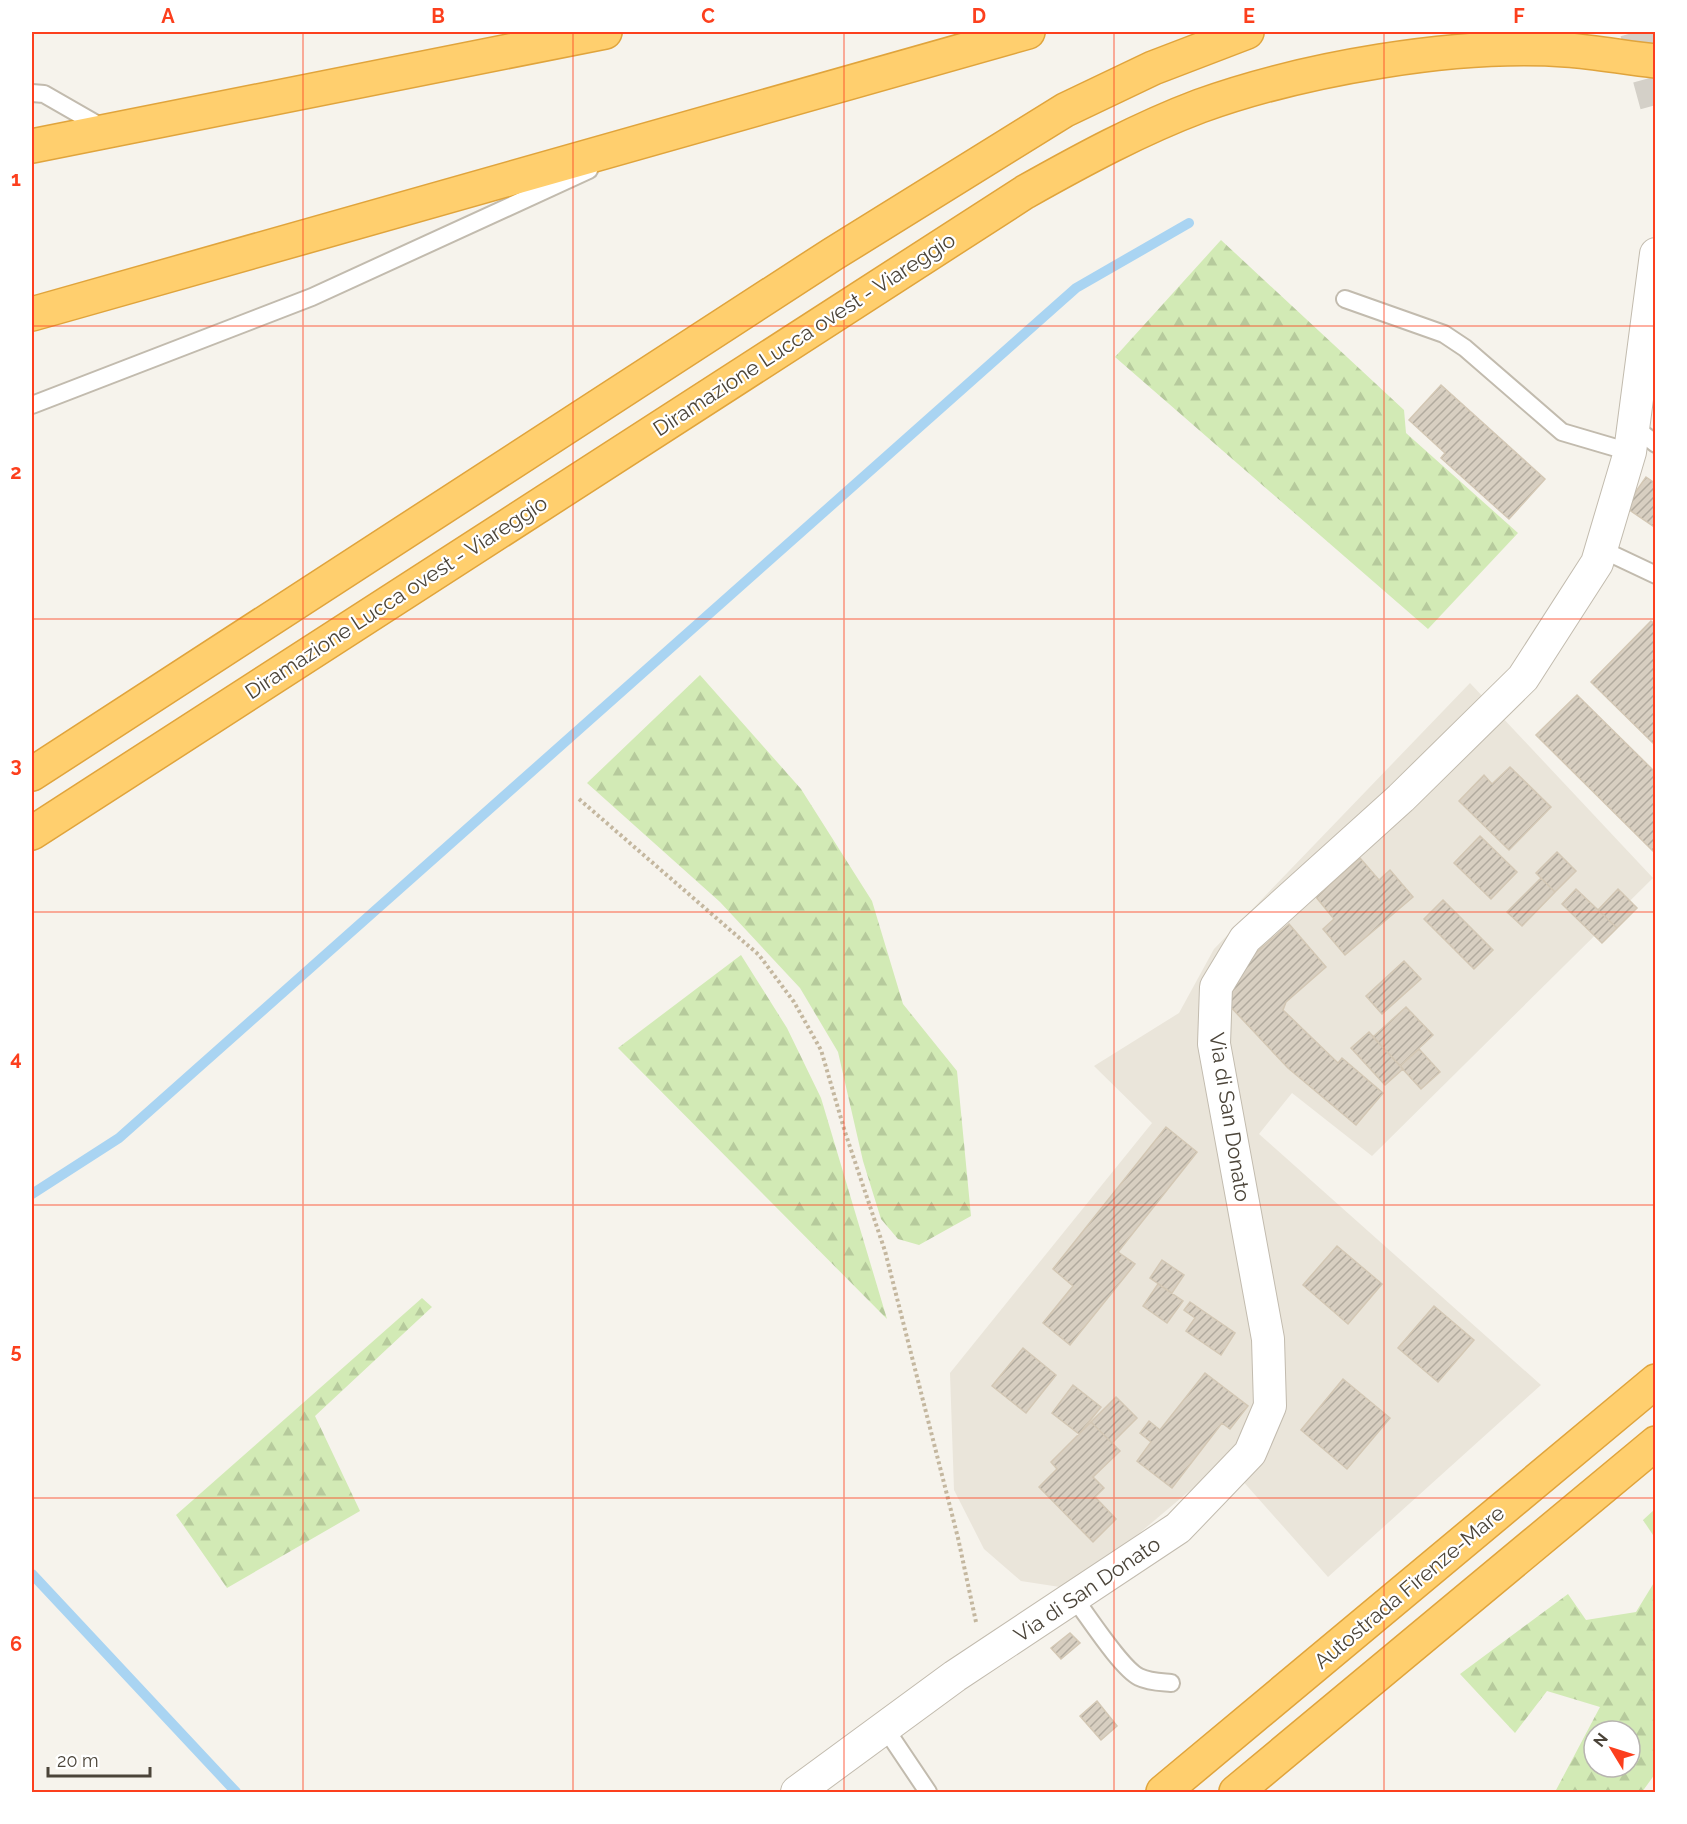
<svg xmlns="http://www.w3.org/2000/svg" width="1687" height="1824" font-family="Raleway,sans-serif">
  <defs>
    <pattern id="forest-firs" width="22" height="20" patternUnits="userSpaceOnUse" patternTransform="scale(1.5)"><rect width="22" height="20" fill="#d2eab5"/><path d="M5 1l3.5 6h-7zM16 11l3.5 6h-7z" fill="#b6ca9c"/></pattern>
    <pattern id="building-hatch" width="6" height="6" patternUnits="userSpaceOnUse" patternTransform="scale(1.5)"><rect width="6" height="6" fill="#d8cfc1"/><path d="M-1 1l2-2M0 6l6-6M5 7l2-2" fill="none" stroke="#b1aa9e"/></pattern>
  </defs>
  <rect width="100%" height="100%" fill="#f6f3ec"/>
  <!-- residential -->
  <path fill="#eae5da" d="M 1470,683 L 1653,878 L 1372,1156 L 1292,1093 L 1259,1134 L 1541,1385 L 1328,1577 L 1225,1461 L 1073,1589 L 1021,1581 L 984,1549 L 954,1490 L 950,1373 L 1152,1123 L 1094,1066 L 1179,1013 L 1214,949 Z"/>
  <!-- forest -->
  <path fill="url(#forest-firs)" fill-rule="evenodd" d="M 1221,240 L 1404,410 L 1406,433 L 1518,533 L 1428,629 L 1115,357 Z
    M 700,675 L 801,789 L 872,901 L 903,1004 L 957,1071 L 971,1216 L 919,1245 L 898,1239 L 881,1219 L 863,1161 L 838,1052 L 800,988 L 720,902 L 587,783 Z
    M 741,955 L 787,1028 L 821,1098 L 887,1319 L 618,1048 Z
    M 422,1298 L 432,1307 L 315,1416 L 360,1511 L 227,1588 L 176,1515 Z
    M 1655,1509 L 1655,1538 L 1643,1520 Z
    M 1655,1581 L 1655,1774 L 1642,1792 L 1555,1792 L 1600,1707 L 1547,1691 L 1515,1733 L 1460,1674 L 1568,1594 L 1586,1620 L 1636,1612 ZM 1594,1731 L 1630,1731 L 1630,1767 L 1594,1767 Z"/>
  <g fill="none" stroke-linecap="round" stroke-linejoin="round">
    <!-- stream -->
    <path stroke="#a9d4f2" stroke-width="10" d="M 32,1194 L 119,1138 L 1076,288 L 1189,223
      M 32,1574 L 236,1792"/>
  </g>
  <!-- building -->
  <path fill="url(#building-hatch)" stroke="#d3c7b4" stroke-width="1.5" d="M 1441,385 L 1545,479 L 1509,519 L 1441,458 L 1445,453 L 1409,420 Z
    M 1646,477 L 1656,484 L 1656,528 L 1625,507 Z
    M 1651,621 L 1656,625 L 1656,746 L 1591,682 Z
    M 1577,695 L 1656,773 L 1656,854 L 1536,735 Z
    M 1510,767 L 1551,807 L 1509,850 L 1459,801 L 1484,775 L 1492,784 Z
    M 1480,836 L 1517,872 L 1491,899 L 1454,863 Z
    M 1557,852 L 1576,871 L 1555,892 L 1536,873 Z
    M 1360,858 L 1379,880 L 1390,870 L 1413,897 L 1345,955 L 1323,929 L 1334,919 L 1316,897 Z
    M 1541,878 L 1555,892 L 1522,926 L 1507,912 Z
    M 1576,889 L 1617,928 L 1602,943 L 1562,904 Z
    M 1618,889 L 1637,908 L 1617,928 L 1598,910 Z
    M 1443,900 L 1493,950 L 1474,969 L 1424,919 Z
    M 1289,924 L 1326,967 L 1286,1002 L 1283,1010 L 1338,1063 L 1342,1058 L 1383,1093 L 1356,1125 L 1288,1068 L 1227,1003 L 1242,965 Z
    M 1404,961 L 1421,979 L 1382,1014 L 1366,996 Z
    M 1406,1007 L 1433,1035 L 1400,1066 L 1373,1037 Z
    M 1369,1032 L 1403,1069 L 1385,1085 L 1351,1048 Z
    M 1419,1049 L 1440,1072 L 1421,1089 L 1400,1066 Z
    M 1166,1127 L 1197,1152 L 1118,1252 L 1135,1264 L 1070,1345 L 1043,1323 L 1073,1286 L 1053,1269 Z
    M 1337,1246 L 1382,1284 L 1348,1324 L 1303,1285 Z
    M 1162,1260 L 1184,1275 L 1172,1293 L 1150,1278 Z
    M 1158,1284 L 1183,1301 L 1167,1323 L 1143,1306 Z
    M 1190,1302 L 1235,1333 L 1221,1355 L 1186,1331 L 1195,1318 L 1184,1310 Z
    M 1434,1306 L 1474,1340 L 1438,1382 L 1398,1348 Z
    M 1023,1348 L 1056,1375 L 1026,1413 L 992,1386 Z
    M 1205,1373 L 1248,1406 L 1230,1429 L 1222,1423 L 1172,1488 L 1137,1461 L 1151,1442 L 1140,1433 L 1149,1421 L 1160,1430 Z
    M 1343,1379 L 1390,1418 L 1347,1469 L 1301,1430 Z
    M 1073,1385 L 1101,1407 L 1079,1434 L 1052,1413 Z
    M 1116,1397 L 1137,1418 L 1112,1443 L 1091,1422 Z
    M 1091,1422 L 1120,1451 L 1093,1477 L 1104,1488 L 1095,1497 L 1116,1519 L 1093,1542 L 1039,1487 L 1057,1469 L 1051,1462 Z
    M 1070,1633 L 1080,1643 L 1061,1659 L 1051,1648 Z
    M 1097,1701 L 1117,1726 L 1101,1740 L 1080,1716 Z"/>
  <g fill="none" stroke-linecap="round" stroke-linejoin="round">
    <!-- minor-tunnel -->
    <path stroke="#d4d0c8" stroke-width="32" stroke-dasharray="32 16" stroke-linecap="butt" d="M 1636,32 L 1656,105"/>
    <defs>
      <path id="service" d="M 32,93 L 44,94 L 105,129
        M 1345,299 L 1444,334 L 1465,348 L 1562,432 L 1630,452
        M 32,405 L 312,297 L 589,170
        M 1634,427 L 1656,444
        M 1601,549 L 1656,575
        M 1074,1598 C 1088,1616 1121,1668 1139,1677 C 1149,1682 1160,1682 1171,1683
        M 885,1728 L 928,1792"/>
      <path id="minor" d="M 797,1792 L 955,1676 L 1178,1528 L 1250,1453 L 1270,1406 L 1268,1339 L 1214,1044 L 1216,987 L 1245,939 L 1401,798 L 1523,678 L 1597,563 L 1630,452 L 1656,254"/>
      <path id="motorway" d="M 32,146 L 605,32
        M 32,314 L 1028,32
        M 32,774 L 833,254 L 1065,110 L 1153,68 L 1247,32
        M 32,833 L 1025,192 C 1082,160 1139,129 1200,106 C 1303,69 1456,42 1566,50 C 1596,52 1626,58 1656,61
        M 1163,1792 L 1656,1381
        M 1236,1792 L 1656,1443"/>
    </defs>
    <!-- service casing -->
    <use href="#service" stroke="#c2bbae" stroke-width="20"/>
    <!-- minor casing -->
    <use href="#minor" stroke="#c2bbae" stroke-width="34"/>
    <!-- motorway casing -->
    <use href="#motorway" stroke="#e0a43c" stroke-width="36"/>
    <!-- path -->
    <path stroke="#c4b79f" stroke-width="4" stroke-dasharray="3 3" stroke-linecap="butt" d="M 579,799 L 759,955 L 794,1002 L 821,1050 L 845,1132 L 885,1251 L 958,1538 L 976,1622"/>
    <!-- service -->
    <use href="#service" stroke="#fff" stroke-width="16"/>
    <!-- minor -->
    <use href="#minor" stroke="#fff" stroke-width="32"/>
    <!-- motorway -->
    <use href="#motorway" stroke="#ffcf6e" stroke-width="33"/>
  </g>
  <!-- grid -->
  <path fill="none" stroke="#fc3f1d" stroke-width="1.5" stroke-opacity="0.55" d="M 303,32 L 303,1792M 573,32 L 573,1792M 844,32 L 844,1792M 1114,32 L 1114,1792M 1384,32 L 1384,1792M 32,326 L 1656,326M 32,619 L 1656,619M 32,912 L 1656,912M 32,1205 L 1656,1205M 32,1498 L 1656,1498"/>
  <g text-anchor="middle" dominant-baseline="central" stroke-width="4.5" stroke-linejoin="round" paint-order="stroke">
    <!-- street labels -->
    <g font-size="21" fill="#4b4439" stroke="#fff">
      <text transform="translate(804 334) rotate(-33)">Diramazione Lucca ovest - Viareggio</text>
      <text transform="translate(396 597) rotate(-33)">Diramazione Lucca ovest - Viareggio</text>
      <text transform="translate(1230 1117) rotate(81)">Via di San Donato</text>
      <text transform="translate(1409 1587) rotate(-40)">Autostrada Firenze-Mare</text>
      <text transform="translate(1087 1589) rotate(-34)">Via di San Donato</text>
    </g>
  </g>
  <!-- border -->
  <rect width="1687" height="1824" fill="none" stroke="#ffffff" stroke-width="66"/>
  <!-- north arrow -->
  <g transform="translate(1612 1749) rotate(308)"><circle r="28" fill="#ffffff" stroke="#b7b4b0" stroke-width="1.5"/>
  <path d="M0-4.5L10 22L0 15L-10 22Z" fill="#fc3f1d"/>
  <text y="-9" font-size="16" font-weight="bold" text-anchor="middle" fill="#4b4439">N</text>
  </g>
  <!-- scale -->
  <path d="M48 1767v9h102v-9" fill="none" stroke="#4b4439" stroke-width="3"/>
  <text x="57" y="1767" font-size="18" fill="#4b4439" stroke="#ffffff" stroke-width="4.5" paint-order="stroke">20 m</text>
  <rect x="33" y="33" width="1621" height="1758" fill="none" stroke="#fc3f1d" stroke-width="2"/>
  <g font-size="20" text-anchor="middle" font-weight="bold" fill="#fc3f1d">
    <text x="168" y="23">A</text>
    <text x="438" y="23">B</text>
    <text x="708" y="23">C</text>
    <text x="979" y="23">D</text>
    <text x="1249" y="23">E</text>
    <text x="1519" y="23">F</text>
    <text x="16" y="186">1</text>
    <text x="16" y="479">2</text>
    <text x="16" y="772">3</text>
    <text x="16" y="1065">4</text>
    <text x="16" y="1358">5</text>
    <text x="16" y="1651">6</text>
  </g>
</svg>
